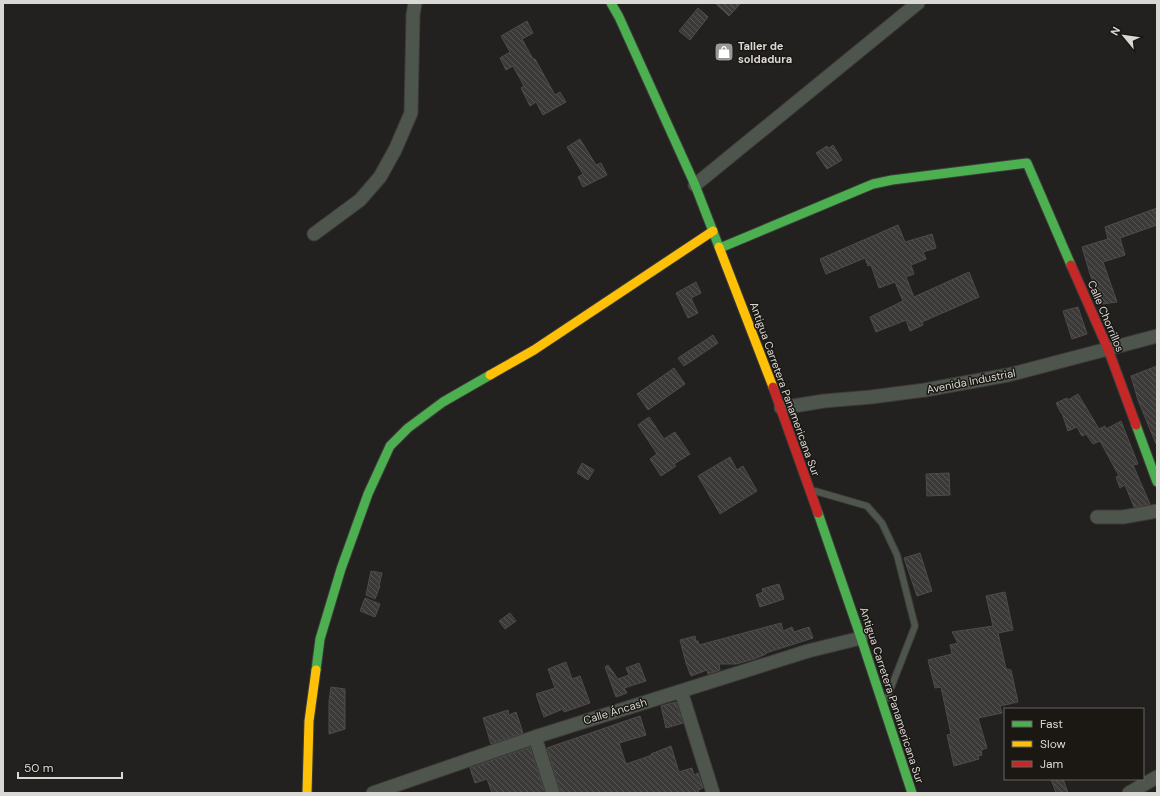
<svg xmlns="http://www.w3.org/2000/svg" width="1160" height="796" font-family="'DM Sans',sans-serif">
  <defs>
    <pattern id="building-back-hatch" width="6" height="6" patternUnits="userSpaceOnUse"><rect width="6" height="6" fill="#3b3a38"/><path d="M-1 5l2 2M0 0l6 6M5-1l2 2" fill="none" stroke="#575654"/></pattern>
  </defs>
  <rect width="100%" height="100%" fill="#23211f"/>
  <!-- building -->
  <path fill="url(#building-back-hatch)" stroke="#4d4c4a" d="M 715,3 L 741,3 L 729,16 Z
    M 698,8 L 708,17 L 690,40 L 679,31 Z
    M 527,21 L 533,33 L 522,39 L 533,59 L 535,59 L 555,95 L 560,92 L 566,102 L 543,115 L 536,102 L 530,106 L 521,88 L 524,86 L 513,66 L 506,70 L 500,58 L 510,52 L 501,36 Z
    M 580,139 L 596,165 L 601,163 L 607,175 L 583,187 L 578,177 L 583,174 L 567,147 Z
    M 833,145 L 842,160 L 827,169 L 816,153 L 827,146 L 829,148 Z
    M 1157,208 L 1157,225 L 1120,238 L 1125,255 L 1103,262 L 1117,302 L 1102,304 L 1090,274 L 1082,247 L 1108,239 L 1105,227 Z
    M 898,225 L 905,242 L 932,234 L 936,248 L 923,252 L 926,259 L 911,265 L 914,274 L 906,277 L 914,297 L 969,272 L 979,297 L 922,322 L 923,325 L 910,331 L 906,320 L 876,332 L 870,317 L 903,301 L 895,282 L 879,288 L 871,265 L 868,266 L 865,258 L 826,274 L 820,259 Z
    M 696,282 L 701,293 L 691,298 L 698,313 L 688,318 L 676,293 Z
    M 1078,307 L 1087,334 L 1072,339 L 1063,311 Z
    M 713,335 L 718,343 L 684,366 L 678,358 Z
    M 1157,366 L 1157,444 L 1156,444 L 1138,400 L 1131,376 Z
    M 674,368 L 685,384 L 648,410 L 637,394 Z
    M 1078,394 L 1099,429 L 1105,426 L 1106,429 L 1121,421 L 1138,464 L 1133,465 L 1150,504 L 1134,507 L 1125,485 L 1120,488 L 1116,477 L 1119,476 L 1100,441 L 1093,444 L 1086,434 L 1082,436 L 1077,427 L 1068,431 L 1062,413 L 1061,413 L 1056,403 L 1067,398 L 1068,400 Z
    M 649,417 L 664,439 L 675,432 L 690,454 L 674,464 L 676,466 L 661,476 L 650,459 L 657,454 L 638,425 Z
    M 730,457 L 737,470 L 743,466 L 757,491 L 720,514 L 698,476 Z
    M 582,463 L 594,470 L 588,480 L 577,473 Z
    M 949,473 L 950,495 L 927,496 L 926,474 Z
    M 920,553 L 932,591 L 917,596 L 904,558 Z
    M 371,571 L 382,573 L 379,586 L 380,586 L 375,599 L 366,595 Z
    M 779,584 L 784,599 L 760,607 L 756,595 L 763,592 L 762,589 Z
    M 1005,592 L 1013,630 L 998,633 L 1006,669 L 1011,670 L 1018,702 L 1000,706 L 1002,713 L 978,718 L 987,748 L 981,750 L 982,755 L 978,756 L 979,759 L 954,766 L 947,735 L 951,734 L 941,687 L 935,688 L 928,660 L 952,654 L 950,645 L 958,643 L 952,632 L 993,626 L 986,596 Z
    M 365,598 L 380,604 L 375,617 L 360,611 Z
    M 510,613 L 516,621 L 505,629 L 499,621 Z
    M 781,623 L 783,631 L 792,627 L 794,632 L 809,627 L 813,638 L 766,653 L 766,654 L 754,659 L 736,664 L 719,664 L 720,670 L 708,674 L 707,670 L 691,676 L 686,663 L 680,640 L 695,636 L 696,641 L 698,641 L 699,645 Z
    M 566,662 L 572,679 L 580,676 L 590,703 L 564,712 L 563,709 L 544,717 L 536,694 L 555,688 L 548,669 Z
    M 639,663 L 646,681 L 624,688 L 627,693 L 616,697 L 605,667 L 608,665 L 618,679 L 629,675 L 626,668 Z
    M 331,687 L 345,689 L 345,729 L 329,734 L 329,702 Z
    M 676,702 L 683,723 L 666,728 L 661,706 Z
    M 508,710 L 509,715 L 516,712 L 523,733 L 491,744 L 483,718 Z
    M 640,716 L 646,735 L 619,743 L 626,764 L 652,755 L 651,754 L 671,746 L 679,772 L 692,768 L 694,775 L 698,773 L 703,788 L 698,790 L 699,793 L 561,793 L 547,748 Z
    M 530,747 L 545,793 L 492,793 L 487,779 L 475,783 L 470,768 Z
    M 1051,779 L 1063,779 L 1068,793 L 1056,793 Z"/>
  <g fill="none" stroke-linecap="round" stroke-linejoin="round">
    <defs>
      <path id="lane" d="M 815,491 L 867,506 L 882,523 L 897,555 L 915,626 L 887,698"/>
      <path id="street" d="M 695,185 L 918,3
        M 314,234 L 360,200 L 380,177 L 395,150 L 411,113 L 413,15 L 415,3
        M 781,408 L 824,401 L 871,397 L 925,390 L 1008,375 L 1157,336
        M 1097,517 L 1123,517 L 1157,511
        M 681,691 L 713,793
        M 535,737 L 553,793
        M 373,793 L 535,737 L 808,651 L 861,638
        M 1129,793 L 1157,777"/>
      <path id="fast" d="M 611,3 L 619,17 L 695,185 L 719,247
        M 720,248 L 873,184 L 892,180 L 1027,163 L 1071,265
        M 1136,425 L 1157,482
        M 818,513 L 861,638 L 912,793
        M 316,670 L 320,639 L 341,569 L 368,494 L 390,446 L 408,428 L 443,402 L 490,375"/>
      <path id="slow" d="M 719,247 L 773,387
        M 490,375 L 534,350 L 713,231
        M 307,793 L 309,721 L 316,670"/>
      <path id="jam" d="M 1071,265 L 1108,349 L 1136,425
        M 773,387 L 818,513"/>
    </defs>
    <!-- lane casing -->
    <use href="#lane" stroke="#3c3b39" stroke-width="8"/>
    <!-- street casing -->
    <use href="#street" stroke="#3c3b39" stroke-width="15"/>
    <!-- fast casing -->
    <use href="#fast" stroke="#3c3b39" stroke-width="11"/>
    <!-- slow casing -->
    <use href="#slow" stroke="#3c3b39" stroke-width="11"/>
    <!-- jam casing -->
    <use href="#jam" stroke="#3c3b39" stroke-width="11"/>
    <!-- lane -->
    <use href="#lane" stroke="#4e554d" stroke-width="6"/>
    <!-- street -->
    <use href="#street" stroke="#4e554d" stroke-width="13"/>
    <!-- fast -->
    <use href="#fast" stroke="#4caf50" stroke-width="9"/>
    <!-- slow -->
    <use href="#slow" stroke="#ffc107" stroke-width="9"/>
    <!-- jam -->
    <use href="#jam" stroke="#c62828" stroke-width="9"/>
  </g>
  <!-- icons -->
  <defs>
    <symbol id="shop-square" viewBox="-11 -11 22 22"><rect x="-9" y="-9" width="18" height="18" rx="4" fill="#9a9895" stroke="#1b1814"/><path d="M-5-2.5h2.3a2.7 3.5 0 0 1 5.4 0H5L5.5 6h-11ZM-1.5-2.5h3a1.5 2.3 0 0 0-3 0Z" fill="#fff"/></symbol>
  </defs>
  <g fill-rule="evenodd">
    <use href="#shop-square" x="713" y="41" width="22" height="22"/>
  </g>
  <g text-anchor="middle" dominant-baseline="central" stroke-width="3" stroke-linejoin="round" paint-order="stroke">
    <!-- poi labels -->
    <g font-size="11" font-weight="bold" fill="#dad8d4" stroke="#1b1814" text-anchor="start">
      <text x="738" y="46">Taller de<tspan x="738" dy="13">soldadura</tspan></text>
    </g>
    <!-- street labels -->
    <g font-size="11" fill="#dad8d4" stroke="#1b1814">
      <text transform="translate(1106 316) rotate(67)">Calle Chorrillos</text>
      <text transform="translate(971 381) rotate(-11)">Avenida Industrial</text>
      <text transform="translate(785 389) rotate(70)">Antigua Carretera Panamericana Sur</text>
      <text transform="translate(892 695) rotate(72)">Antigua Carretera Panamericana Sur</text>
      <text transform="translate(615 711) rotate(-17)">Calle Áncash</text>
    </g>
  </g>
  <!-- border -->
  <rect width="1160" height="796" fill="none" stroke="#dad8d4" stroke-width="8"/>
  <!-- legend -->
  <rect x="1004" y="708" width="140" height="72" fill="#1b1814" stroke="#676561"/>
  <rect x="1012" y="721" width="20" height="6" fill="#4caf50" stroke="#676561"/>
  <text x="1040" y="728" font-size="12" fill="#dad8d4">Fast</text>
  <rect x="1012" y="741" width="20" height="6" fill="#ffc107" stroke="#676561"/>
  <text x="1040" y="748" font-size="12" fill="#dad8d4">Slow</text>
  <rect x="1012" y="761" width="20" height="6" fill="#c62828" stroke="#676561"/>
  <text x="1040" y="768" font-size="12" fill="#dad8d4">Jam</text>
  <!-- north arrow -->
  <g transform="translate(1124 36) rotate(299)" stroke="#1b1814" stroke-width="3" paint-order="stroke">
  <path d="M0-3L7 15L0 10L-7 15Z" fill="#dad8d4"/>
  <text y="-6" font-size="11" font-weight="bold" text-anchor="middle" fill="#dad8d4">N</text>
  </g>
  <!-- scale -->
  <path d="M18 772v6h104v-6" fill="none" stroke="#dad8d4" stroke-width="2"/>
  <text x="24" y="772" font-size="12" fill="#dad8d4" stroke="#1b1814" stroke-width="3" paint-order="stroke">50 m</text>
</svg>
